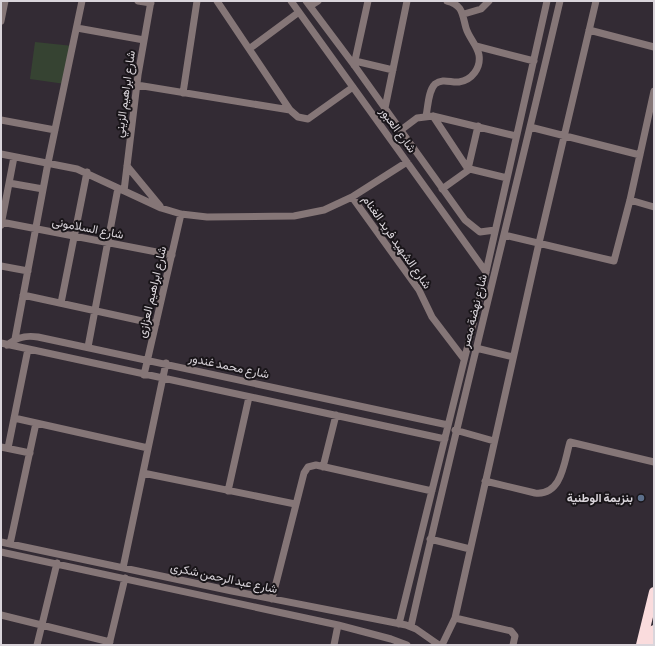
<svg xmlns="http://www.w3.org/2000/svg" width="655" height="646" font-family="'Alegreya Sans',Vazirmatn,sans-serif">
  <rect width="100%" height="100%" fill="#332b34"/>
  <!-- green -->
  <path fill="#364332" d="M 35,42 L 73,46 L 65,84 L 30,79 Z"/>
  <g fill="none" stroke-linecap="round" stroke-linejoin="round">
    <!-- minor -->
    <path stroke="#857677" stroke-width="7" d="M 138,1 L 151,3
      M 217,1 L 290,110 L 298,117 L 308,119 L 353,87
      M 291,1 L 486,272
      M 306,1 L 354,65 L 465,220 L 480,232 L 495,230
      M 310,6 L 318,1
      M 464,14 L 481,9 L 489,1
      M 1,21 L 5,1
      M 77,28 L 144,40
      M 589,30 L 654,47
      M 476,46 L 534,61
      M 249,49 L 299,12
      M 355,61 L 393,70
      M 354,65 L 368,1
      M 137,85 L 290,110
      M 183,93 L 197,1
      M 385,108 L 407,1
      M 426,116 C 428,107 428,91 435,84 C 443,78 451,83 459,82 C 472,80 481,68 479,55 C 477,45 469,38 466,28 C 462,14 463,5 447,1
      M 433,116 L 468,169
      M 1,120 L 55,130
      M 530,127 L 640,155
      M 401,130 L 417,118 L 433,116 L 516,136
      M 1,154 L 77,169 L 161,208 L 181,214 L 207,217 L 294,216 L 324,210 L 352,197 L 407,162
      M 127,166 L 160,206
      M 468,169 L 478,126
      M 9,183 L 43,189
      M 442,189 L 470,169 L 507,178
      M 124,191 L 138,75 L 151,1
      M 352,197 L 419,290 L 432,317 L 464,359
      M 630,200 L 654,207
      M 1,222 L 172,255
      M 1,225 L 14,157
      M 504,235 L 614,261 L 630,200 L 654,91
      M 1,266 L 28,271
      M 23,295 L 156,324
      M 61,303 L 87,172
      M 15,339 L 48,163 L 82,1
      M 1,343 L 445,439
      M 7,345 C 17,337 26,335 38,337 L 448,425
      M 88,347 L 118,188
      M 476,348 L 513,357
      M 144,375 L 181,214
      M 14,418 L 148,448
      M 455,430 L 494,441
      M 1,447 L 30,453
      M 8,448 L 28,349
      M 323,467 L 336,415
      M 143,473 L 295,504
      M 485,481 L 535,493 C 562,496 564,462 570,442 L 654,462
      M 228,491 L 249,397
      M 430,539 L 470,549
      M 1,542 L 232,591 L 406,625 L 416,629 L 439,645
      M 10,544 L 36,423
      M 1,552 L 338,625 L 391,639 L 407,645
      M 123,568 L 166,363
      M 272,599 L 304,473 L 308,467 L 316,465 L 432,491
      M 1,615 L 110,642
      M 455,618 L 511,631 L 515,636 L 513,645
      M 399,624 L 486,272 L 547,1
      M 411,626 C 458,417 511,210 560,1
      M 37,645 L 57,563
      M 109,645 L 125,578
      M 334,645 L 338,625
      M 442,645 L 455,618 L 539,243 L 596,1"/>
    <!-- highway -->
    <path stroke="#fadcdd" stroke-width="10" d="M 641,645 L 654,592
      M 650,645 L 654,630"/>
  </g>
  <!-- markers -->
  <circle fill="#5c6f8a" stroke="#191519" stroke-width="1.5" cx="641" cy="498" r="4"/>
  <g text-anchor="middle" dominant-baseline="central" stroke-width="4" stroke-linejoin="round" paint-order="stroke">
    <!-- street labels -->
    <g font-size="12" fill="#dad5db" stroke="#191519">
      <text transform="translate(125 94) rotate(-82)">شارع ابراهيم الزيني</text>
      <text transform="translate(398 130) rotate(54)">شارع العبور</text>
      <text transform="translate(88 228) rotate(11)">شارع السلامونى</text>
      <text transform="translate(397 242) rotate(55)">شارع الشهيد فريد الغنام</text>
      <text transform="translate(152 292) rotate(-77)">شارع ابراهيم العزازى</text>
      <text transform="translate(474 311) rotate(-76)">شارع نهضة مصر</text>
      <text transform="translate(229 366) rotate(12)">شارع محمد غندور</text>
      <text transform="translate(224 578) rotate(12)">شارع عبد الرحمن شكرى</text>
    </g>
    <!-- poi labels -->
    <g font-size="12" font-weight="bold" fill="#dad5db" stroke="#191519" text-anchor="end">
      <text x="633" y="498">بنزيمة الوطنية</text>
    </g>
  </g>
  <!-- border -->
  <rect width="655" height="646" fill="none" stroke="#dad5db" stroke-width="4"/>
</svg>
